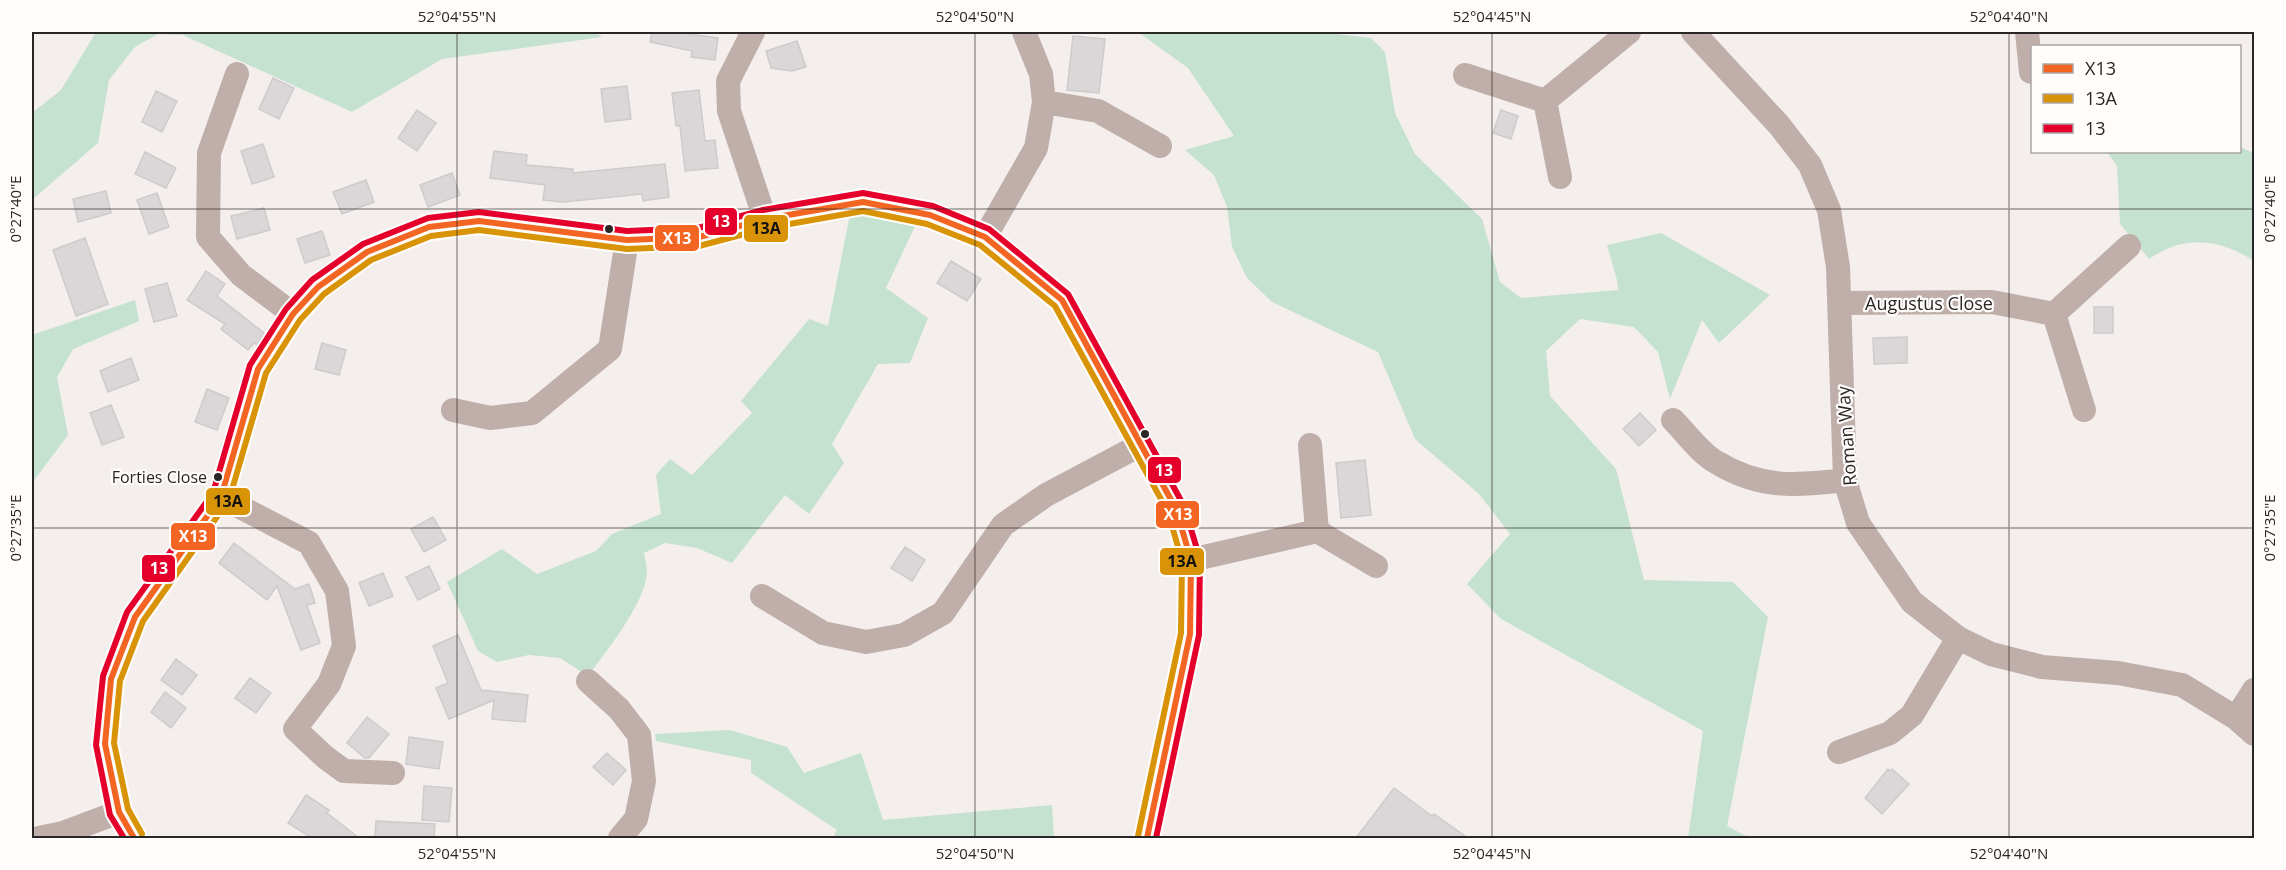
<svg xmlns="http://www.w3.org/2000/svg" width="2286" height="870" font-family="'Open Sans',sans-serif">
  <rect width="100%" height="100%" fill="#f4efed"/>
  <!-- green -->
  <path fill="#c5e1d0" d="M 96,32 L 595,32 L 602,37 L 442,59 L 352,112 L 183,35 L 158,34 L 135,47 L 109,80 L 98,143 L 32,200 L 32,113 L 61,90 Z
    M 1138,32 L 1332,32 L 1336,34 L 1371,38 L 1385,52 L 1395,113 L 1415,154 L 1482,219 L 1500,282 L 1521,298 L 1618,290 L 1617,280 L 1607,245 L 1661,233 L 1770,295 L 1719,343 L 1702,320 L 1670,399 L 1658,352 L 1634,327 L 1580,319 L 1546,351 L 1550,396 L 1616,469 L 1644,580 L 1733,582 L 1768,617 L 1727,826 L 1750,838 L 1688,838 L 1703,731 L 1501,619 L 1467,584 L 1510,534 L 1479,494 L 1415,439 L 1378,352 L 1272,302 L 1247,278 L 1232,247 L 1227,207 L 1214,175 L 1185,150 L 1234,136 L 1188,68 Z
    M 2240,147 L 2254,153 L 2254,261 C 2218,238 2184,235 2149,259 L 2120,224 L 2117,166 L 2107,152 L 2240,152 Z
    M 851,209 L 917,222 L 886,288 L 928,318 L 910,363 L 878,364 L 832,444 L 844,463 L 809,514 L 785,495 L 732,563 L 697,548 L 665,543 L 644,553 C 645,560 647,566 647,572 C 646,602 606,652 588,676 L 560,658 L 529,655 L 497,662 L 478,651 L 447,582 L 502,549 L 537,574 L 596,551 L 612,534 L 661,514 L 656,475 L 670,459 L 692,475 L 752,413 L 741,401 L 809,319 L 828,326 Z
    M 135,300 L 139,321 L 73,349 L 57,377 L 68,435 L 32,483 L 32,335 Z
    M 730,730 L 787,747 L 804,773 L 861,753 L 883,820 L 1052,805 L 1054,838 L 833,838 L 837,830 L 751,773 L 751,760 L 656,741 L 655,734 Z"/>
  <!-- building -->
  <path fill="#dad7d8" stroke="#cdcbcb" stroke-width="1.5" d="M 652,32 L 674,32 L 718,38 L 715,60 L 691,57 L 692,51 L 650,42 Z
    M 1073,36 L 1105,39 L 1099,93 L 1067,90 Z
    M 797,41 L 806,67 L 792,71 L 771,68 L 766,51 Z
    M 273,78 L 294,88 L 279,119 L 259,109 Z
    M 627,86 L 631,119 L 605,122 L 601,89 Z
    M 699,90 L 705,141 L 715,140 L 718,168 L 685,171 L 680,126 L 676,126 L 672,93 Z
    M 156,91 L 177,101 L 162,132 L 142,122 Z
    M 417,110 L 436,123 L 417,151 L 398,138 Z
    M 1501,110 L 1518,116 L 1511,139 L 1493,133 Z
    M 263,144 L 274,177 L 252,184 L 241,151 Z
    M 494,151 L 527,155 L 526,165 L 573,169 L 573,173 L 665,164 L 669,197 L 643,201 L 642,194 L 563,202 L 543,200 L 545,185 L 490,178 Z
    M 145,152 L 176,168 L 166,188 L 135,174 Z
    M 452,173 L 460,195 L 428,207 L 420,185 Z
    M 366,180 L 374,202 L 342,214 L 333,192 Z
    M 106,191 L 111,213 L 78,222 L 73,199 Z
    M 157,193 L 169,227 L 149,234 L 137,200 Z
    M 264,208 L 270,230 L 237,239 L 231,216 Z
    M 322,231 L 330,255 L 305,263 L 297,239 Z
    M 85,238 L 108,304 L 76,316 L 53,250 Z
    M 951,261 L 981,279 L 967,301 L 937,283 Z
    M 206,271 L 225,284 L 217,296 L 264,333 L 257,345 L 254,343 L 248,350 L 221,329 L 225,324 L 187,300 Z
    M 167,283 L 177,316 L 154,322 L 145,289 Z
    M 2094,307 L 2113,307 L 2113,333 L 2094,333 Z
    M 1907,337 L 1907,363 L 1874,364 L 1873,338 Z
    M 322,343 L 346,350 L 339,375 L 315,369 Z
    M 131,358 L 139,380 L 108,392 L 100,371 Z
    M 207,389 L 229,398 L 217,430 L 195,422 Z
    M 111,405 L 124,437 L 102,445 L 90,413 Z
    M 1640,413 L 1656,430 L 1639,446 L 1623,429 Z
    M 1365,460 L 1371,515 L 1341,518 L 1336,463 Z
    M 433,517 L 446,540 L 424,552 L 411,529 Z
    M 234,543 L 295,589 L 309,584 L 315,603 L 307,605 L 320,643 L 301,650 L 277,586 L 267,600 L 219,563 Z
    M 905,547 L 925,560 L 912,581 L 891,568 Z
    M 429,566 L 440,589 L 418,600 L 406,577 Z
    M 383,573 L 393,596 L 369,606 L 359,583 Z
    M 458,635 L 481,690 L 528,695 L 525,722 L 492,719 L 494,700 L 449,719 L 436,688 L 448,683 L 433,646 Z
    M 176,659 L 197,675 L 182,695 L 161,680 Z
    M 250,678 L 271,693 L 256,713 L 235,698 Z
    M 165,692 L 186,708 L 171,728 L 151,712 Z
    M 367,717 L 389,734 L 369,758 L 365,758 L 347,743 Z
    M 409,737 L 443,742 L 439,769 L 406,764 Z
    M 607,753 L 626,770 L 613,785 L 593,767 Z
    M 1888,769 L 1890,771 L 1892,769 L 1909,784 L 1882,814 L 1865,798 Z
    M 424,786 L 452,788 L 449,822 L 422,820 Z
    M 1394,788 L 1432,816 L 1434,814 L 1468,838 L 1356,838 Z
    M 306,795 L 329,810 L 327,813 L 359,838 L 312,838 L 288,823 Z
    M 376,821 L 435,824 L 434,838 L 375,838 Z"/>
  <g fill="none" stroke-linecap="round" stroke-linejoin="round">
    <!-- minor -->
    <path stroke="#bfaea9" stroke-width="24" d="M 753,32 L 728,81 L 729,111 L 765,219
      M 1693,32 L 1779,125 L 1810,165 L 1829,210 L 1838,267 L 1845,480 L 1858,523 L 1912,602 L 1958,638 L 1991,654 L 2042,667 L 2118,673 L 2182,685 L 2236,718 L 2254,734
      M 2027,32 L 2031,72
      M 237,74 L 209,153 L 208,237 L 241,275 L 293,314
      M 1465,75 L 1545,101
      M 1044,102 L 1098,111 L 1160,146
      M 1560,177 L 1545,101 L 1629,32
      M 985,237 L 1036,148 L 1044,102 L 1041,74 L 1024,32
      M 1840,303 L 1992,302 L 2054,314 L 2084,410
      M 2054,314 L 2129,246
      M 453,410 L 490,418 L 532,413 L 610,349 L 627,240
      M 1673,420 C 1685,432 1701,454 1716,462 C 1760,489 1796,486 1845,480
      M 1310,445 L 1317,531
      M 221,497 L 309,543 L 337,591 L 344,646 L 329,684 L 295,729 L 325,757 L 344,771 L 393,773
      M 1317,531 L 1376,566
      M 1191,560 L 1317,531
      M 762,596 L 823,633 L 866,642 L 904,635 L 943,613 L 1003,525 L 1046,495 L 1142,444
      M 588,681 L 619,709 L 639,735 L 644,781 L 636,819 L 620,838
      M 2236,718 L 2254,690
      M 1839,752 L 1890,733 L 1912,715 L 1958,638
      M 39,838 L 63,833 L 119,812
      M 134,838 L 119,812 L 105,744 L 111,679 L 135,617 L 221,497 L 258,369 L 293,314 L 318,287 L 367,252 L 429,227 L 479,221 L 627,240 L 699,237 L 765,219 L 863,202 L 930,215 L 985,237 L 1062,300 L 1176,509 L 1191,560 L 1190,634 L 1147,838"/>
    <defs>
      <path id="bus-1" d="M 134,838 L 119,812 L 105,744 L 111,679 L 135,617 L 221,497 L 258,369 L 293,314 L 318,287 L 367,252 L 429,227 L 479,221 L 627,240 L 699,237 L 765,219 L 863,202 L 930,215 L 985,237 L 1062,300 L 1176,509 L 1191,560 L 1190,634 L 1147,838"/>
      <path id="bus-2" d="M 142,834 L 128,809 L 114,743 L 120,681 L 143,621 L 229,500 L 266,373 L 300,320 L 324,294 L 371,260 L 431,236 L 479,230 L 627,249 L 699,246 L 767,228 L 863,211 L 927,224 L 980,245 L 1055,306 L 1168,512 L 1182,561 L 1181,633 L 1138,836"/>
      <path id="bus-3" d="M 124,838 L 110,815 L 96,745 L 103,676 L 127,612 L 213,493 L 250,365 L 286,309 L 312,280 L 363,244 L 428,218 L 479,212 L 627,231 L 698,228 L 763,210 L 863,193 L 933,206 L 989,229 L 1068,294 L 1184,506 L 1200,559 L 1199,635 L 1156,838"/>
    </defs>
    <!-- bus-1 casing -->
    <use href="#bus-1" stroke="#fffdfc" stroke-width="10"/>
    <!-- bus-2 casing -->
    <use href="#bus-2" stroke="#fffdfc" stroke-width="10"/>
    <!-- bus-3 casing -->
    <use href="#bus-3" stroke="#fffdfc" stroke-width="10"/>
    <!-- bus-1 -->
    <use href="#bus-1" stroke="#f26522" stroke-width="6"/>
    <!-- bus-2 -->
    <use href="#bus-2" stroke="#d89306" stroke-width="6"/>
    <!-- bus-3 -->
    <use href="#bus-3" stroke="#e4002b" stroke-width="6"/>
  </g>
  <!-- ticks -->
  <path fill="none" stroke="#2a2625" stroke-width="1.5" stroke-opacity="0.45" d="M 457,32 L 457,838M 975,32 L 975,838M 1492,32 L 1492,838M 2009,32 L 2009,838M 32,209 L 2254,209M 32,528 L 2254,528"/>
  <!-- markers -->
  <g fill="#2a2625" stroke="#fffdfc" stroke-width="2">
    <circle cx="609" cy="229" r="5"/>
    <circle cx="1145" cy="434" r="5"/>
    <circle cx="218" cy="477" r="5"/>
  </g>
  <g text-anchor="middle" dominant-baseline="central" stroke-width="4.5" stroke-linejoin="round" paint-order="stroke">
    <!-- bus labels -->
    <g font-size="16" fill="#2a2625" stroke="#fffdfc" text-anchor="end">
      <text x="207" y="477">Forties Close</text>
    </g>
    <!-- street labels -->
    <g font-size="18" fill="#2a2625" stroke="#fffdfc">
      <text x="1929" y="303">Augustus Close</text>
      <text transform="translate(1846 436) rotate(-94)">Roman Way</text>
    </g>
  </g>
  <g stroke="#fffdfc" stroke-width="2">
    <rect x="704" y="207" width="34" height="29" rx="6" fill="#e4002b"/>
    <rect x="743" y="214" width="46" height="29" rx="6" fill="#d89306"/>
    <rect x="654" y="224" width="46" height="28" rx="6" fill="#f26522"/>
    <rect x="1147" y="456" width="35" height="28" rx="6" fill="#e4002b"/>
    <rect x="205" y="487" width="46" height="29" rx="6" fill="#d89306"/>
    <rect x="1155" y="500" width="45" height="29" rx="6" fill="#f26522"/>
    <rect x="170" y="522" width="46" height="29" rx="6" fill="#f26522"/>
    <rect x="1159" y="547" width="46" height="29" rx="6" fill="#d89306"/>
    <rect x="141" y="554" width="35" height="29" rx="6" fill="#e4002b"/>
  </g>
  <g font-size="16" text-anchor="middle" font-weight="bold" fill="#fff">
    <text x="721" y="227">13</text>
    <text x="677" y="244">X13</text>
    <text x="1164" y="476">13</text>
    <text x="1178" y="520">X13</text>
    <text x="193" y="542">X13</text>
    <text x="159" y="574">13</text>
  </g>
  <g font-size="16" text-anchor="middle" font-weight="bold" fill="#111">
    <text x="766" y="234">13A</text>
    <text x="228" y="507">13A</text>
    <text x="1182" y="567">13A</text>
  </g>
  <!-- border -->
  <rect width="2286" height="870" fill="none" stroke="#fffdfc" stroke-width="66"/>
  <!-- legend -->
  <rect x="2031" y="45" width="210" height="108" fill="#fffdfc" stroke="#aaa7a6" stroke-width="1.5"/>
  <rect x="2043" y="64" width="30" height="9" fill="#f26522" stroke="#aaa7a6" stroke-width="1.5"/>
  <text x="2085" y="75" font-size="18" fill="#2a2625">X13</text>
  <rect x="2043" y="94" width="30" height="9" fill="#d89306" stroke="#aaa7a6" stroke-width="1.5"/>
  <text x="2085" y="105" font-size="18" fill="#2a2625">13A</text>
  <rect x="2043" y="124" width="30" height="9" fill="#e4002b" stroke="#aaa7a6" stroke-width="1.5"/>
  <text x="2085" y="135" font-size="18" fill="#2a2625">13</text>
  <rect x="33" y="33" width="2220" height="804" fill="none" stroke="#2a2625" stroke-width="2"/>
  <g font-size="15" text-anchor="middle" fill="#2a2625">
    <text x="457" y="22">52°04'55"N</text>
    <text x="975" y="22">52°04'50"N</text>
    <text x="1492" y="22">52°04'45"N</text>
    <text x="2009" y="22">52°04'40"N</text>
    <text transform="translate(2270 209) rotate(-90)" y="5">0°27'40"E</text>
    <text transform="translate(16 209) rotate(-90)" y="5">0°27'40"E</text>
    <text transform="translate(2270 528) rotate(-90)" y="5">0°27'35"E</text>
    <text transform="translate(16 528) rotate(-90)" y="5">0°27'35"E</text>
    <text x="457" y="859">52°04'55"N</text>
    <text x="975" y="859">52°04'50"N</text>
    <text x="1492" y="859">52°04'45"N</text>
    <text x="2009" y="859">52°04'40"N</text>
  </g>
</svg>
